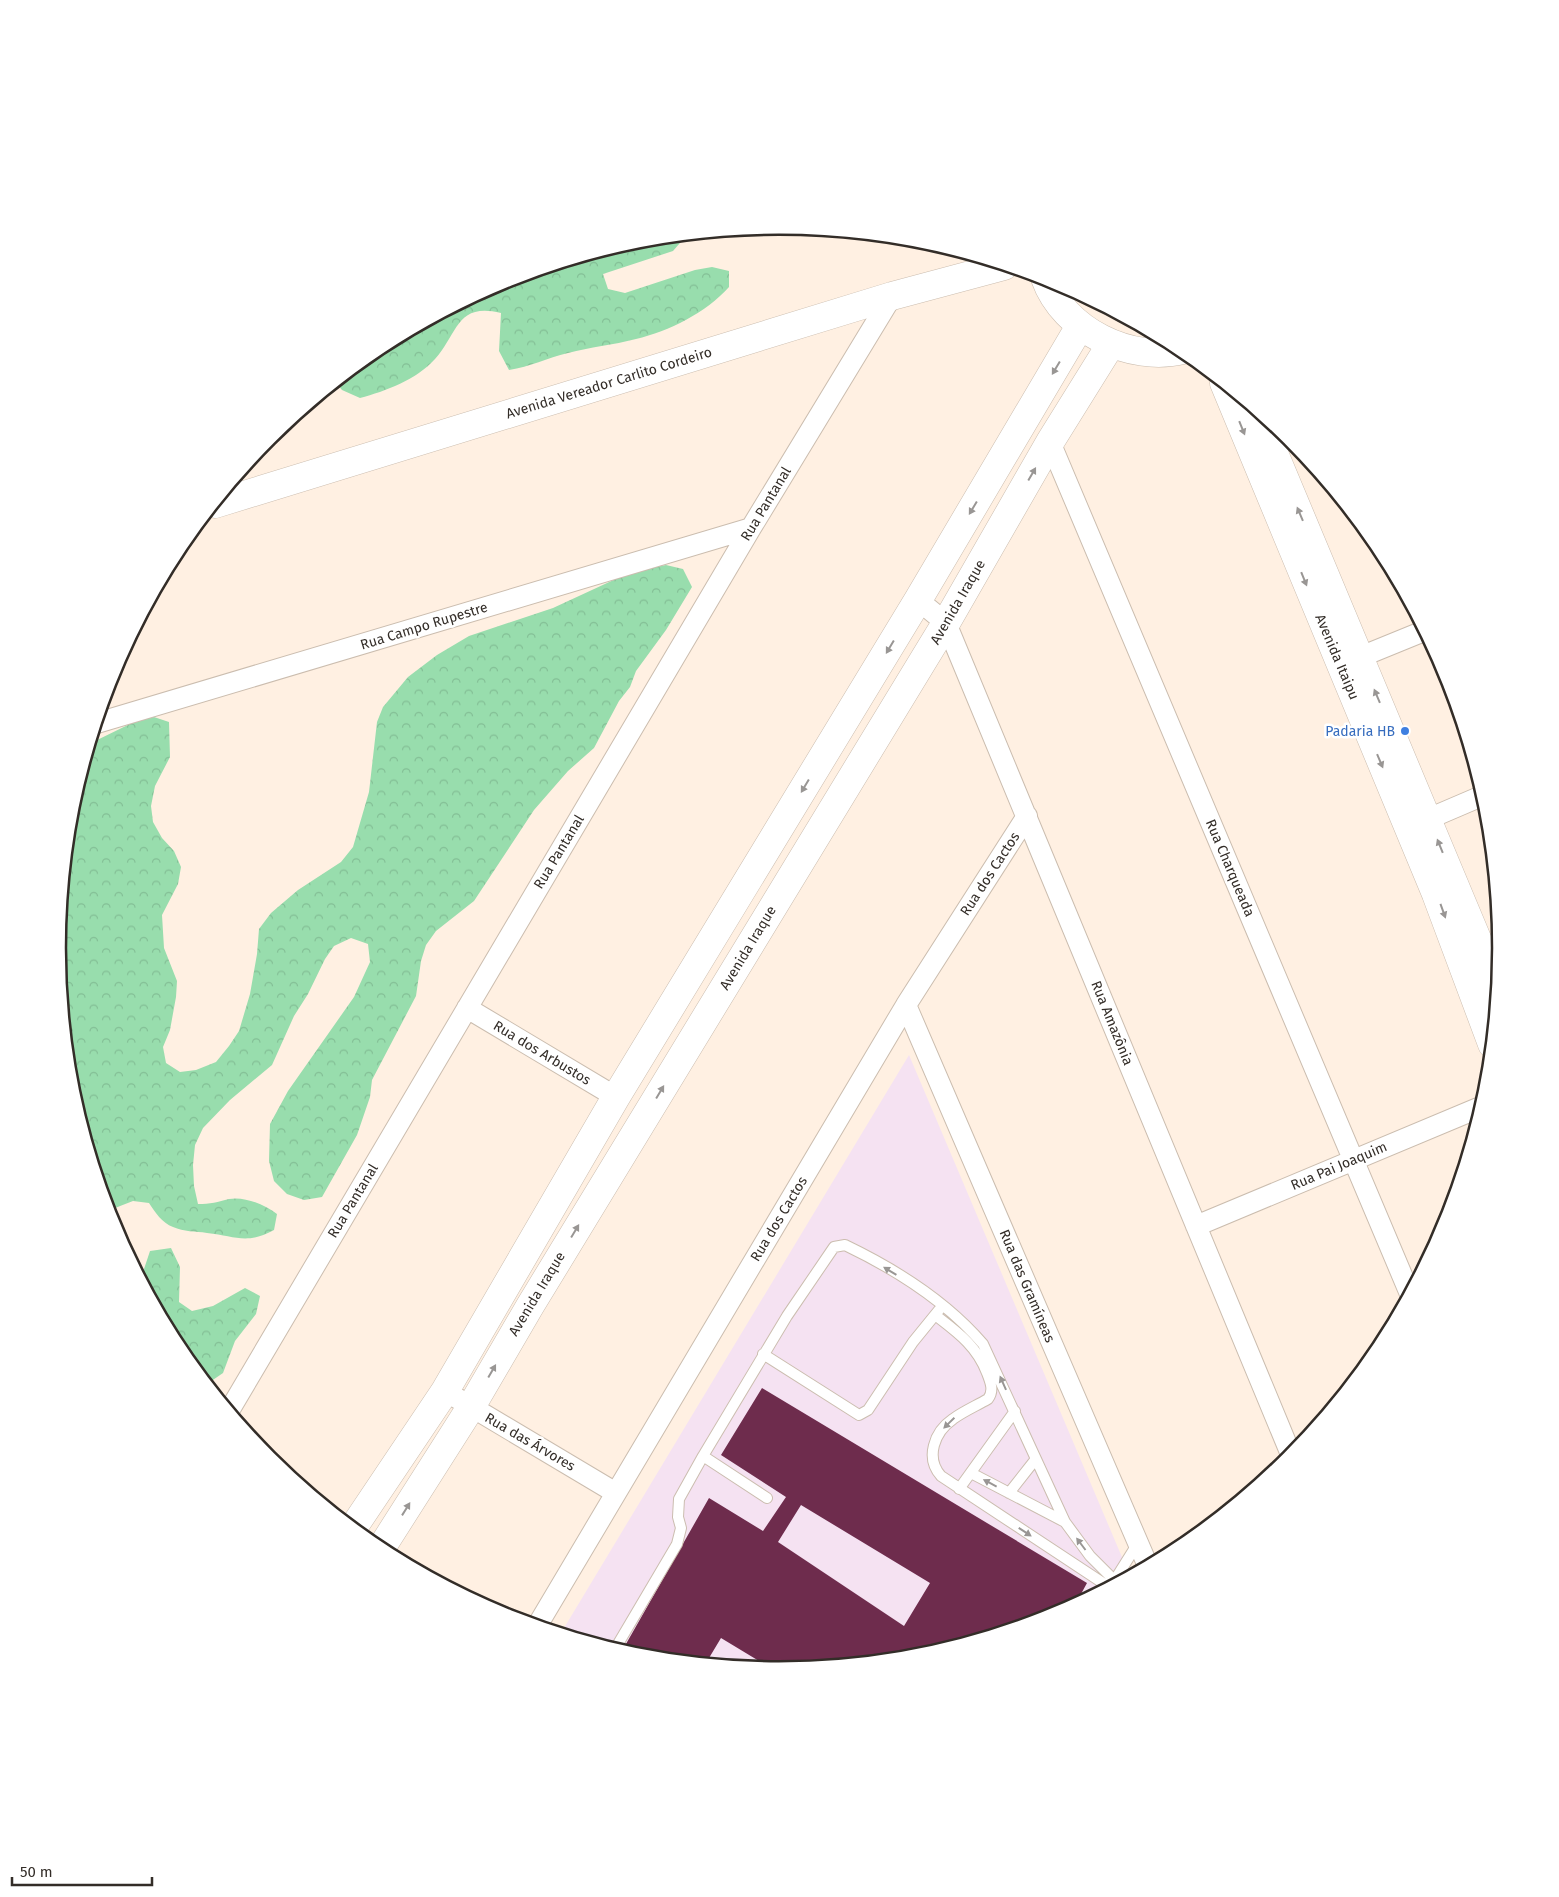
<svg xmlns="http://www.w3.org/2000/svg" width="1559" height="1897" font-family="'Fira Sans',sans-serif">
  <defs>
    <pattern id="forest-crowns" width="20" height="18" patternUnits="userSpaceOnUse" patternTransform="scale(1.25)"><rect width="20" height="18" fill="#98ddad"/><path d="M2 6a3 3 0 1 1 6 0M12 15a3 3 0 1 1 6 0" fill="none" stroke="#83be95"/></pattern>
  </defs>
  <rect width="100%" height="100%" fill="#fff0e2"/>
  <!-- medical -->
  <path fill="#f5e2f2" d="M 909,1055 L 1130,1576 L 1056,1616 L 920,1657 L 779,1670 L 638,1657 L 561,1633 Z"/>
  <!-- forest -->
  <path fill="url(#forest-crowns)" d="M 686,236 L 673,251 L 603,274 L 608,289 L 625,293 L 695,270 L 712,267 L 729,271 L 729,287 C 706,313 669,331 636,339 C 613,345 590,347 568,353 C 547,358 530,367 509,370 L 499,351 L 501,313 C 456,302 458,334 435,359 C 416,380 386,391 360,398 L 342,390 L 336,383 L 379,348 L 503,281 L 639,240 Z
    M 666,565 L 683,569 L 692,587 L 666,630 L 636,671 L 630,687 L 619,701 L 594,748 L 568,771 L 534,810 L 474,901 L 436,931 L 426,945 L 421,961 L 416,996 L 372,1080 L 370,1097 L 357,1135 L 322,1197 L 304,1200 L 287,1194 L 274,1181 L 269,1161 L 270,1124 L 288,1091 L 354,997 L 370,962 L 368,944 L 351,938 L 334,946 L 325,959 L 308,994 L 294,1016 L 272,1065 L 230,1100 L 203,1128 L 195,1145 L 193,1165 L 194,1186 L 198,1204 C 210,1204 218,1202 229,1199 C 245,1196 265,1205 277,1214 L 274,1230 C 247,1245 235,1236 207,1233 C 195,1231 184,1232 173,1227 C 162,1223 155,1212 149,1203 L 133,1201 L 115,1208 L 113,1227 L 71,1089 L 58,949 L 71,807 L 91,743 L 138,720 L 154,717 L 169,722 L 170,757 L 155,786 L 151,806 L 153,822 L 162,838 L 174,851 L 181,867 L 178,884 L 162,915 L 164,948 L 177,981 L 176,997 L 170,1030 L 163,1047 L 166,1063 L 180,1072 L 196,1070 L 216,1062 L 229,1046 L 239,1031 L 250,994 L 257,954 L 259,929 L 271,913 L 298,890 L 341,862 L 353,847 L 369,792 L 377,722 L 383,707 L 408,677 L 437,655 L 469,636 L 553,608 L 633,571 Z
    M 171,1248 L 180,1267 L 179,1302 L 192,1311 L 213,1306 L 245,1288 L 260,1296 L 256,1314 L 235,1341 L 223,1373 L 207,1384 L 179,1349 L 141,1278 L 150,1251 Z"/>
  <!-- building -->
  <path fill="#6e2c4d" fill-rule="evenodd" d="M 762,1388 L 1087,1583 L 1075,1605 L 1056,1616 L 920,1657 L 779,1670 L 774,1670 L 721,1638 L 706,1663 L 638,1657 L 622,1651 L 709,1498 L 763,1531 L 786,1497 L 721,1455 ZM 801,1505 L 930,1583 L 904,1626 L 778,1542 Z"/>
  <g fill="none" stroke-linecap="round" stroke-linejoin="round">
    <defs>
      <path id="lane" d="M 935,1315 C 957,1332 977,1346 987,1373 C 991,1383 994,1391 988,1399 C 976,1406 964,1411 953,1419 C 934,1432 925,1458 941,1476 L 1109,1587
        M 763,1354 L 859,1415 L 868,1410 L 913,1342 L 939,1310
        M 971,1473 L 1065,1522
        M 959,1489 L 1015,1411
        M 1009,1493 L 1035,1460
        M 767,1498 L 703,1456 L 787,1316 L 834,1247 L 845,1245 C 895,1269 947,1302 983,1344 L 1065,1522 L 1090,1556 L 1114,1580
        M 1111,1586 L 1138,1543
        M 615,1649 L 677,1544 L 681,1528 L 678,1517 L 679,1499 L 703,1456"/>
      <path id="street" d="M 1050,442 L 1410,1294
        M 918,600 L 946,623 L 1292,1457
        M 1348,662 L 1424,631
        M 97,723 L 751,528
        M 1414,825 L 1484,795
        M 906,1005 L 1148,1566
        M 467,1008 L 616,1097
        M 1196,1226 L 1483,1106
        M 445,1391 L 616,1493
        M 229,1411 L 751,528 L 892,296
        M 537,1626 L 906,1005 L 1027,816"/>
      <path id="secondary" d="M 1045,278 C 1064,331 1131,363 1183,350
        M 1224,383 L 1436,894 L 1492,1044
        M 1256,410 L 1498,989
        M 215,504 L 892,296 L 1004,266
        M 353,1528 L 445,1391 L 616,1097 L 918,600 L 1080,326
        M 380,1550 L 471,1407 L 530,1306 L 946,623 L 1050,442 L 1111,344"/>
    </defs>
    <!-- lane casing -->
    <use href="#lane" stroke="#cbbdaf" stroke-width="12"/>
    <!-- street casing -->
    <use href="#street" stroke="#cbbdaf" stroke-width="22"/>
    <!-- secondary casing -->
    <use href="#secondary" stroke="#cbbdaf" stroke-width="29"/>
    <!-- lane -->
    <use href="#lane" stroke="#fff" stroke-width="10"/>
    <!-- street -->
    <use href="#street" stroke="#fff" stroke-width="20"/>
    <!-- secondary -->
    <use href="#secondary" stroke="#fff" stroke-width="28"/>
  </g>
  <!-- one-way arrows -->
  <defs><path id="oneway-solid" d="M-6-.8H1V-3.2L6.5 0L1 3.2V.8H-6Z" transform="scale(1.25)"/></defs>
  <g fill="#999694">
    <use href="#oneway-solid" transform="translate(1056 368) rotate(121)"/>
    <use href="#oneway-solid" transform="translate(1242 428) rotate(68)"/>
    <use href="#oneway-solid" transform="translate(1032 474) rotate(-60)"/>
    <use href="#oneway-solid" transform="translate(973 508) rotate(121)"/>
    <use href="#oneway-solid" transform="translate(1300 514) rotate(-113)"/>
    <use href="#oneway-solid" transform="translate(1304 579) rotate(68)"/>
    <use href="#oneway-solid" transform="translate(890 647) rotate(121)"/>
    <use href="#oneway-solid" transform="translate(1377 696) rotate(-113)"/>
    <use href="#oneway-solid" transform="translate(1380 761) rotate(67)"/>
    <use href="#oneway-solid" transform="translate(805 786) rotate(121)"/>
    <use href="#oneway-solid" transform="translate(1440 846) rotate(-112)"/>
    <use href="#oneway-solid" transform="translate(1443 911) rotate(70)"/>
    <use href="#oneway-solid" transform="translate(660 1092) rotate(-59)"/>
    <use href="#oneway-solid" transform="translate(575 1231) rotate(-59)"/>
    <use href="#oneway-solid" transform="translate(890 1271) rotate(-149)"/>
    <use href="#oneway-solid" transform="translate(492 1371) rotate(-60)"/>
    <use href="#oneway-solid" transform="translate(1003 1383) rotate(-114)"/>
    <use href="#oneway-solid" transform="translate(949 1423) rotate(136)"/>
    <use href="#oneway-solid" transform="translate(990 1483) rotate(-152)"/>
    <use href="#oneway-solid" transform="translate(406 1509) rotate(-58)"/>
    <use href="#oneway-solid" transform="translate(1025 1532) rotate(33)"/>
    <use href="#oneway-solid" transform="translate(1081 1544) rotate(-127)"/>
  </g>
  <!-- markers -->
  <circle fill="#3f7fe0" stroke="#fff" stroke-width="2" cx="1405" cy="731" r="5"/>
  <g text-anchor="middle" dominant-baseline="central" stroke-width="5" stroke-linejoin="round" paint-order="stroke">
    <!-- street labels -->
    <g font-size="14" fill="#332d28" stroke="#fff">
      <text transform="translate(609 383) rotate(-17)">Avenida Vereador Carlito Cordeiro</text>
      <text transform="translate(766 504) rotate(-59)">Rua Pantanal</text>
      <text transform="translate(958 602) rotate(-60)">Avenida Iraque</text>
      <text transform="translate(424 626) rotate(-17)">Rua Campo Rupestre</text>
      <text transform="translate(1337 657) rotate(67)">Avenida Itaipu</text>
      <text transform="translate(559 852) rotate(-59)">Rua Pantanal</text>
      <text transform="translate(1230 868) rotate(67)">Rua Charqueada</text>
      <text transform="translate(990 874) rotate(-57)">Rua dos Cactos</text>
      <text transform="translate(748 948) rotate(-59)">Avenida Iraque</text>
      <text transform="translate(1112 1023) rotate(68)">Rua Amazônia</text>
      <text transform="translate(542 1053) rotate(31)">Rua dos Arbustos</text>
      <text transform="translate(1339 1166) rotate(-23)">Rua Pai Joaquim</text>
      <text transform="translate(353 1201) rotate(-59)">Rua Pantanal</text>
      <text transform="translate(779 1219) rotate(-59)">Rua dos Cactos</text>
      <text transform="translate(1027 1286) rotate(67)">Rua das Gramíneas</text>
      <text transform="translate(537 1294) rotate(-59)">Avenida Iraque</text>
      <text transform="translate(530 1442) rotate(30)">Rua das Árvores</text>
    </g>
    <!-- shop labels -->
    <g font-size="14" fill="#366cbe" stroke="#fff" text-anchor="end">
      <text x="1395" y="731">Padaria HB</text>
    </g>
  </g>
  <!-- crop -->
  <path d="M0 0H1559V1897H0ZM66 948a713 713 0 1 1 1426 0a713 713 0 1 1-1426 0Z" fill="#fff" fill-rule="evenodd"/>
  <path fill="none" stroke="#332d28" stroke-width="2.5" d="M66 948a713 713 0 1 1 1426 0a713 713 0 1 1-1426 0Z"/>
  <!-- scale -->
  <path d="M12 1877v8h140v-8" fill="none" stroke="#332d28" stroke-width="2.5"/>
  <text x="20" y="1877" font-size="15" fill="#332d28" stroke="#ffffff" stroke-width="4" paint-order="stroke">50 m</text>
</svg>
